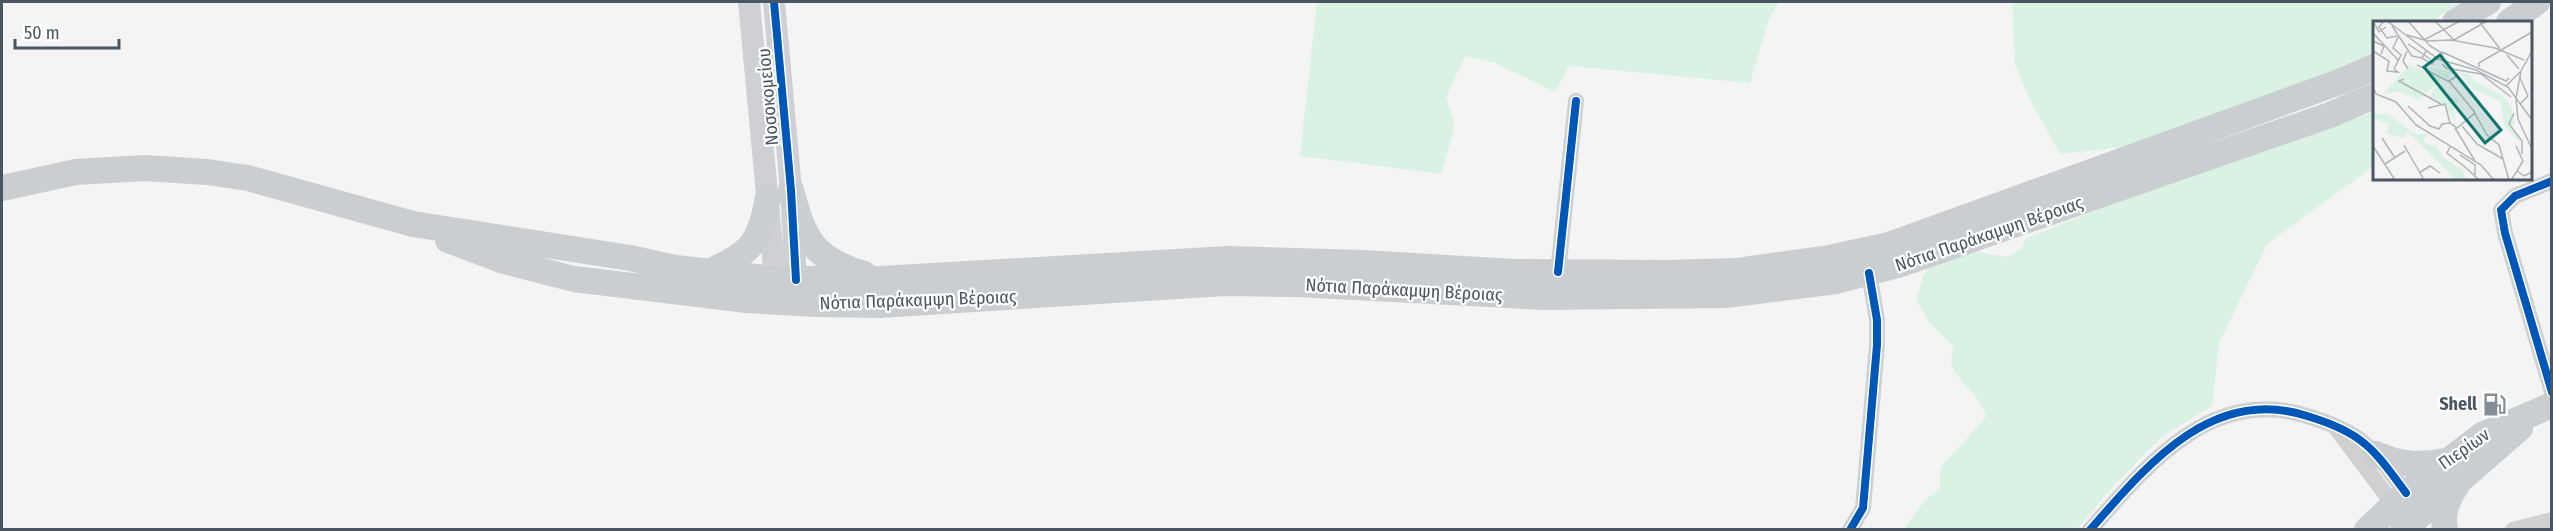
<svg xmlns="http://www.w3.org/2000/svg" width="2553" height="531" font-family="'Fira Sans Condensed',sans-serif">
  <rect width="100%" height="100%" fill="#f4f4f4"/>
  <!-- green -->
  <path fill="#d9f2e3" d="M 1317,2 L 1779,2 L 1769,19 L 1750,83 L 1569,66 L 1555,92 L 1495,63 L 1465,56 L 1446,97 L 1455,126 L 1441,174 L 1300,156 Z
    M 2012,2 L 2461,2 L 2431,22 L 2374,22 L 2374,57 L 2133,146 L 2060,154 L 2027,94 L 2015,64 Z
    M 2374,112 L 2374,166 L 2267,244 L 2219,343 L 2212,406 L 2161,437 L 2107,493 L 2077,529 L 1903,530 L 1926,499 L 1940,488 L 1940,468 L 1986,417 C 1982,394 1952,379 1951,361 C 1951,357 1953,351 1954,347 L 1928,321 L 1916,299 L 1926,268 L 1975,252 L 2008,257 L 2022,248 L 2025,239 L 2103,207 Z"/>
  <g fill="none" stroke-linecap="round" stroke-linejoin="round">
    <!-- street -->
    <path stroke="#ced0d2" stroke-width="16" d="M 2552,181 L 2515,196 L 2501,210 L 2505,233 L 2552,392
      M 1558,272 L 1576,101
      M 2336,428 L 2393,504
      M 1850,530 L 1863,508 L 1877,345 L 1877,320 L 1869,273
      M 2090,530 C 2146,466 2212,385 2307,416 C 2327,422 2349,430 2365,444 C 2381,457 2393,476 2406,493
      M 2513,530 L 2552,520"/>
    <!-- secondary -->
    <path stroke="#ced0d4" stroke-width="22" d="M 749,2 L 775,279
      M 774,2 L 791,190 L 796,280"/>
    <!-- primary -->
    <path stroke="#caced1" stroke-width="26" d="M 2455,22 L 2488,2
      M 2509,22 L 2537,2
      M 2,188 L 76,172 L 145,168 L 207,172 L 248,178 L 413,224 L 630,258 L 675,268 L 775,279 L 881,279 L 1228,259 L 1364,263 L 1514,272 L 1665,273 L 1736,271 L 1829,258 L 1889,245 L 2342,81 L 2374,67
      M 791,190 C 804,239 813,259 864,274
      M 448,240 L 504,261 L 574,279 L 747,300 L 816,304 L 880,305 L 1225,283 L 1297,284 L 1544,297 L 1726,295 L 1836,281 L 1898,265 L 2330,115 L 2374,96
      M 709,272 C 751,252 760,244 768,197
      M 2376,454 C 2399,465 2420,466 2445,461
      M 2367,530 L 2406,493 L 2482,435 L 2552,405
      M 2403,530 L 2520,428
      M 2445,530 C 2442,512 2447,500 2457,485"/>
    <defs>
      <path id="cycleway" d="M 774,2 L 791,190 L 796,280
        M 2552,181 L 2515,196 L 2501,210 L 2505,233 L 2552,392
        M 1558,272 L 1576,101
        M 1850,530 L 1863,508 L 1877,345 L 1877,320 L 1869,273
        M 2090,530 C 2146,466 2212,385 2307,416 C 2327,422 2349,430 2365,444 C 2381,457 2393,476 2406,493"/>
    </defs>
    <!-- cycleway casing -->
    <use href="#cycleway" stroke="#fff" stroke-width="11"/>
    <!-- cycleway -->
    <use href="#cycleway" stroke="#0057b8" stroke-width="8"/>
  </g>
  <!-- icons -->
  <defs>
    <symbol id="fuel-bare" viewBox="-9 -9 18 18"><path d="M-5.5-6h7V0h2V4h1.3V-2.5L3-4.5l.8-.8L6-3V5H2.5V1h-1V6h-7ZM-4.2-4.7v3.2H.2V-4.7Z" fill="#868d94" stroke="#fff" stroke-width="2.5" paint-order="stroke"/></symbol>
  </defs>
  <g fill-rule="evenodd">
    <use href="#fuel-bare" x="2478" y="388" width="33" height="33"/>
  </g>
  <g text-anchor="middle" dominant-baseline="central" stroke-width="4.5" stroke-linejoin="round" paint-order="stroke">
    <!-- street labels -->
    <g font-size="18" fill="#4a5661" stroke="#fff">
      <text transform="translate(768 97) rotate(-95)">Νοσοκομείου</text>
      <text transform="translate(1989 234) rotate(-19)">Νότια Παράκαμψη Βέροιας</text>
      <text transform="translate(1404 290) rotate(3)">Νότια Παράκαμψη Βέροιας</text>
      <text transform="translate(918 300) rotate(-2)">Νότια Παράκαμψη Βέροιας</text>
      <text transform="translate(2464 449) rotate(-35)">Πιερίων</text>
    </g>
    <!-- poi labels -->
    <g font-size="18" font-weight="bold" fill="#4a5661" stroke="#fff" text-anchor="end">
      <text x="2477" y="404">Shell</text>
    </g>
  </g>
  <!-- overview -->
  <g transform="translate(2373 21)">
    <rect width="159" height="159" fill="#f4f4f4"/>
    <path d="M 37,44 L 68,57 L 66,61 L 45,79 L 26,70 L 10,73 ZM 56,47 L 96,53 L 98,58 L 130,75 L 139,87 L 142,102 L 139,104 L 147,122 L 131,104 L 128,81 L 100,68 L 88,53 L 77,53 L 75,58 ZM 63,65 L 86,80 L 80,84 L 83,100 L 68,81 L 56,76 ZM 0,93 L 15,93 L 42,113 L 54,113 L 50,121 L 64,126 L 69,136 L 89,149 L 94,159 L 84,159 L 34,110 L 31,117 L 13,112 L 16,107 L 11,106 L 18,104 L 0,97 Z" fill="#d9f2e3"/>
    <path fill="none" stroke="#b0b5b9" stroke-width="1.5" d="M 0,0 L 6,11 L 13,6M 11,0 L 6,6 L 14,17 L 24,15M 14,0 L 65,38 L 103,49 L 135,66 L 159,99M 35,0 L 57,25 L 69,32 L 70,39M 62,0 L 81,19M 106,0 L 127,28M 19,5 L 39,35M 0,12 L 25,39M 34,14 L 51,19 L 87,0M 81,19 L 114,0M 0,20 L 11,25 L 8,33M 52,20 L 78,19 L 122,27 L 151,39M 35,23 L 57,38M 0,30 L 16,40 L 14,50 L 25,51 L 21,48M 34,30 L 30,40 L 35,48M 159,30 L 148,50 L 143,77 L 145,98 L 159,128M 69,31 L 133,60 L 136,57M 134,34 L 146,48M 39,35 L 49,37 L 54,29M 49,37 L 59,43 L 64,35M 69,43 L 73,47 L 108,53 L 138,76M 44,44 L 77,61 L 100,89 L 114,114 L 126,124 L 136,159M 106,46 L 106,42 L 159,11M 21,48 L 28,34 L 20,27 L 25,16M 147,57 L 155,75 L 147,83M 31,58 L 26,60 L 68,83M 76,60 L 84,55 L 91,62M 133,65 L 147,51M 0,66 L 3,73 L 23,81 L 43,104 L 108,144 L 121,159M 35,85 L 57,105 L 66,108 L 69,103 L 77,102M 55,87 L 72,83 L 77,102 L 84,107 L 102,92M 141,92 L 136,103 L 149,120 L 149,133M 89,105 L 104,123 L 130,138M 82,107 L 102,140M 9,117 L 22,137M 31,124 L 51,159M 0,125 L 22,159M 143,125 L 150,140 L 144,150M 77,126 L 74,132 L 92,146M 87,134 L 102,144 L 102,154M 12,143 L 32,130M 91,145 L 106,159M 46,152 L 57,145 L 67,152M 138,159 L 144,150 L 151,155 L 159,151"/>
    <path fill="#0f766e" fill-opacity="0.15" stroke="#0f766e" stroke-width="3" d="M 67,34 L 128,109 L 112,122 L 51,46 Z"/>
    <rect width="159" height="159" fill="none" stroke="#4a5661" stroke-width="3"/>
  </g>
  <!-- border -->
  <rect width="2553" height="531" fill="none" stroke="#4a5661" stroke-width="6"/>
  <!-- scale -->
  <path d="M15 39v9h104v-9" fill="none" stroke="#4a5661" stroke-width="3"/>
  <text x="24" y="39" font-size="18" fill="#4a5661" stroke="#ffffff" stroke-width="4.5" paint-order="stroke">50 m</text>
</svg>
